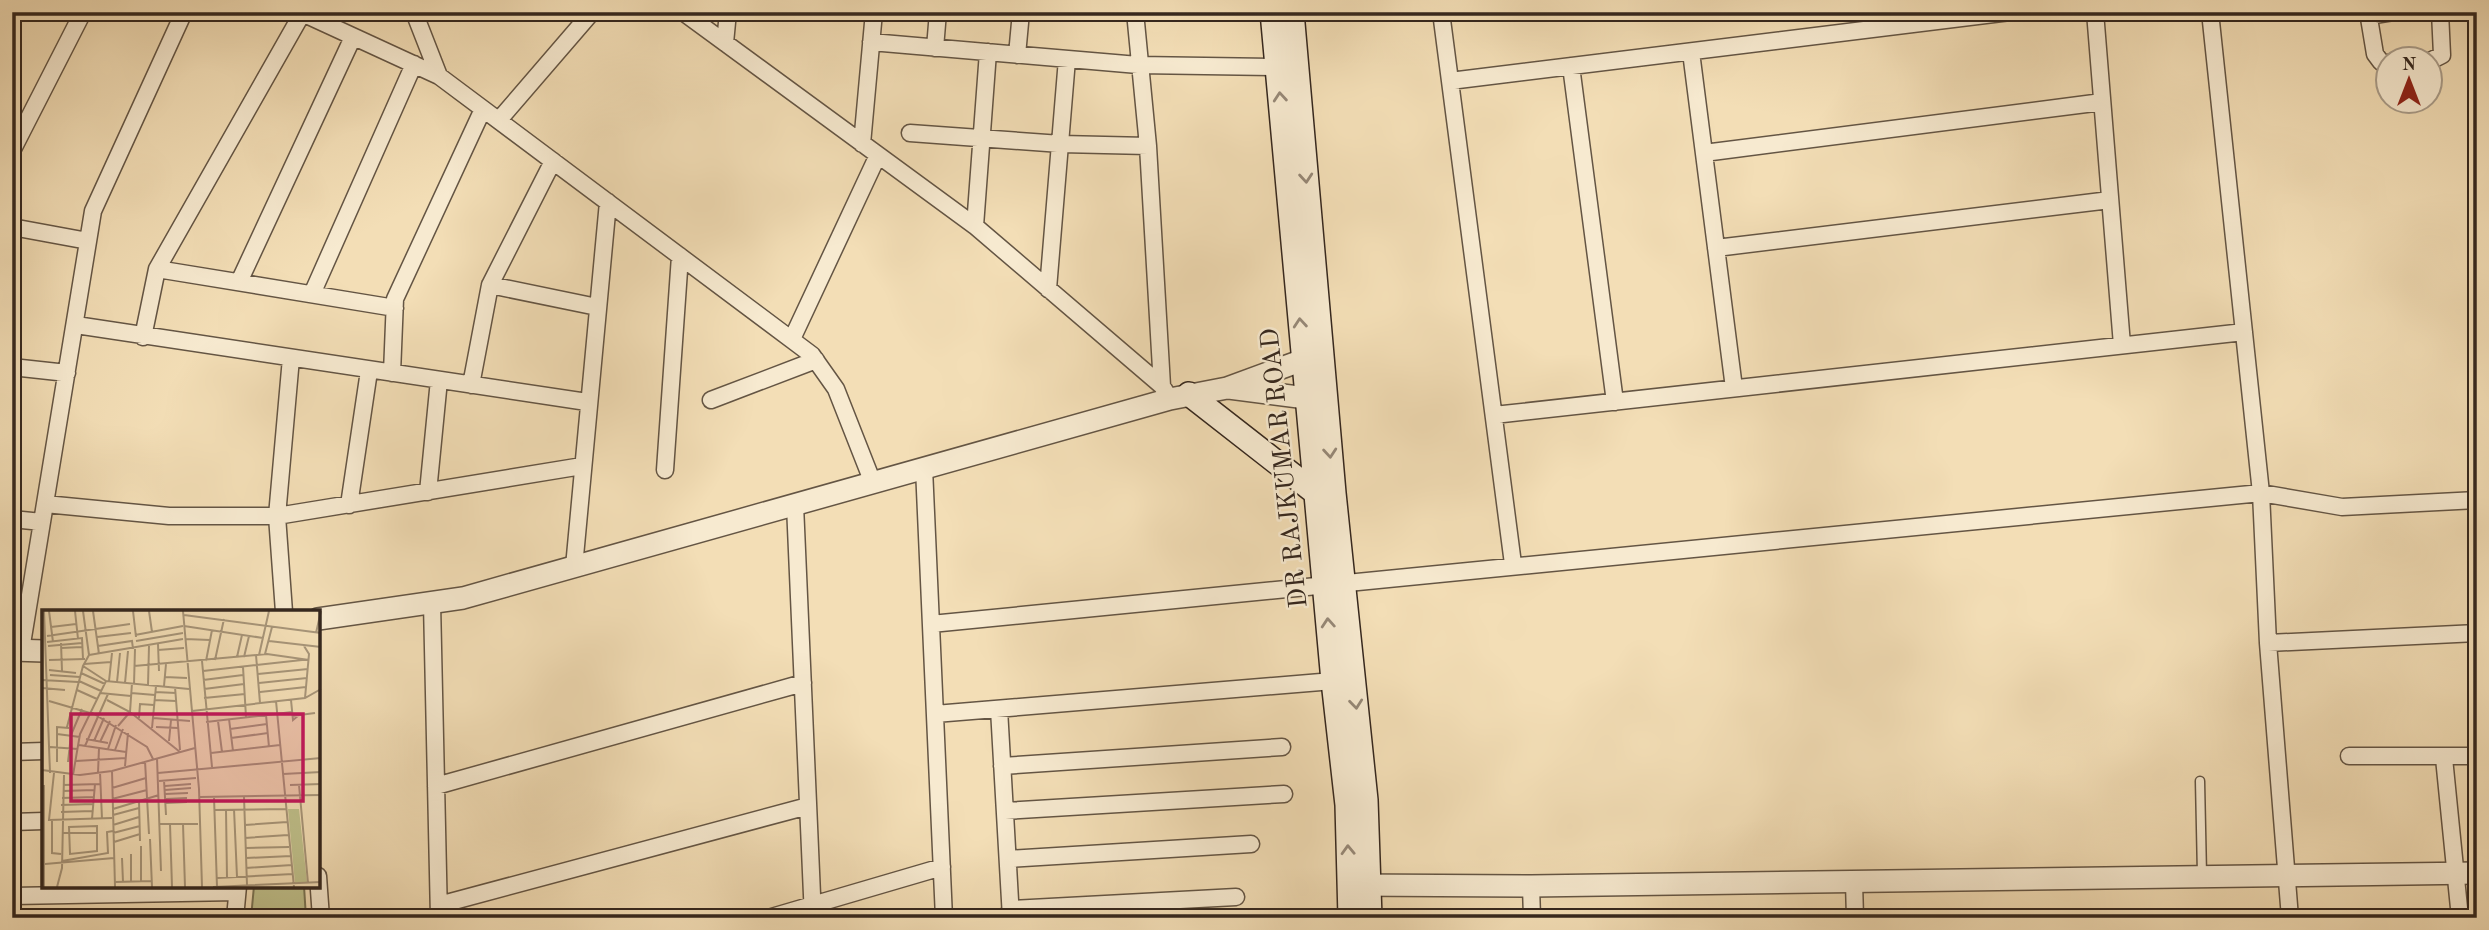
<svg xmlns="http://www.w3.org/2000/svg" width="2489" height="930" font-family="'Old Standard TT',serif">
  <rect width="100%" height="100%" fill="#f3deb6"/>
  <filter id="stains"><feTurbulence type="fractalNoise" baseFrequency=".00286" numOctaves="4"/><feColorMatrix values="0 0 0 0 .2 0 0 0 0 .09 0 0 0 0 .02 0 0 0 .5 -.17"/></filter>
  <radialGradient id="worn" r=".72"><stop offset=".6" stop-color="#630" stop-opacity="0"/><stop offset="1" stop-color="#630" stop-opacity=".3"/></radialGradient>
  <!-- green -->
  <path fill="#bfc08b" stroke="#7a7454" stroke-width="2" d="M 254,886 L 304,886 L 306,918 L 251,918 Z"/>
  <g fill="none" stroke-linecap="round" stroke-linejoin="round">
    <defs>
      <path id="service" d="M 2200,781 L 2202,875"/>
      <path id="minor" d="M 300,12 L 439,76 L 812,355 L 836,389 L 873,483
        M 414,12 L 439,76
        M 683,12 L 975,226 L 1162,386 L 1170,399
        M 1135,12 L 1148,146 L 1162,386
        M 1441,12 L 1513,564
        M 2095,12 L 2122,345
        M 2210,12 L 2261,493 L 2268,643 L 2290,918
        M 2368,12 L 2375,54 L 2381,62 L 2388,63
        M 2368,16 L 2393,12
        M 871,42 L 1138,65 L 1277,67
        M 725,43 L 728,12
        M 935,48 L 938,12
        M 1691,52 L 1734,388
        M 1017,55 L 1021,12
        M 2430,61 L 2442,55 L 2440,12
        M 1571,66 L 1615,402
        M 1450,81 L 2010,12
        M 499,120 L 592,12
        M 910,133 L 1061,144 L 1148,146
        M 862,144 L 874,12
        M 12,151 L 83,12
        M 1704,153 L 2102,102
        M 975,226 L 988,52
        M 12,227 L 88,241
        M 1716,248 L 2110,200
        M 157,269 L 395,308
        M 239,282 L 353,37
        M 490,285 L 597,307
        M 1048,289 L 1067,59
        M 312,294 L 414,64
        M 76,325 L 587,402
        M 143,337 L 157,269 L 303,12
        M 792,339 L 878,155
        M 12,367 L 67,373
        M 392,373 L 395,299 L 483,109
        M 471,385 L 490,285 L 553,161
        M 711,400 L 816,360
        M 1494,415 L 2244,332
        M 924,468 L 944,918
        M 665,470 L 680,256
        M 428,492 L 439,380
        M 45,504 L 169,516 L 277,516 L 582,466
        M 349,505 L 369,371
        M 795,505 L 813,918
        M 12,519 L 42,522
        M 574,567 L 608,202
        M 432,603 L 439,918
        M 284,612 L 277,516 L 291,358
        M 931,624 L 2261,493 L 2342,507 L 2477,500
        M 2268,643 L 2477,633
        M 21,650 L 93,211 L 184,12
        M 999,709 L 1011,918
        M 935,714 L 1333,681
        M 12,752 L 44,751
        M 2349,756 L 2477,756
        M 2444,758 L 2460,918
        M 1002,766 L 1282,747
        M 436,786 L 803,683
        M 1005,811 L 1284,794
        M 12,822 L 44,821
        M 1008,859 L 1251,844
        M 318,876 L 321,918
        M 1854,882 L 1855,918
        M 1531,886 L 1532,918
        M 12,896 L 237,892
        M 439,905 L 808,806
        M 1010,909 L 1236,897
        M 235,918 L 238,886
        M 768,918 L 942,867"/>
      <path id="tertiary" d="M 1229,388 L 1322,400
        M 318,619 L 463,598 L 1170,399 L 1227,388 L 1303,360 L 1321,359
        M 12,650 L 44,651
        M 1352,885 L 1531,886 L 2477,873"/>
      <path id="secondary" d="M 1272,12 L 1333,681 L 1347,805 L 1350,918
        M 1292,12 L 1334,493 L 1366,800 L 1370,918
        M 1189,394 L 1317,494 L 1324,493"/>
    </defs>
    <!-- service casing -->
    <use href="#service" stroke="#645544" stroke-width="11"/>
    <!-- minor casing -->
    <use href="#minor" stroke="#645544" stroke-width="19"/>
    <!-- tertiary casing -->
    <use href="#tertiary" stroke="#645544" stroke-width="24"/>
    <!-- secondary casing -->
    <use href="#secondary" stroke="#35271e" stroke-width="26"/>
    <!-- service -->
    <use href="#service" stroke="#f7ead0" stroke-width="8"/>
    <!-- minor -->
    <use href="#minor" stroke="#f7ead0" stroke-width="16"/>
    <!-- tertiary -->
    <use href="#tertiary" stroke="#f7ead0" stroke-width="21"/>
    <!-- secondary -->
    <use href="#secondary" stroke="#f7ead0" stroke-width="23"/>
  </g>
  <!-- one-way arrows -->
  <defs><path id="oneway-chevron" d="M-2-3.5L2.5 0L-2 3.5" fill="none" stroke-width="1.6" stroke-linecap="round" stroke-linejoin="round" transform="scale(1.75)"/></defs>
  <g stroke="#968877">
    <use href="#oneway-chevron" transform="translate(1280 97) rotate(-95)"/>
    <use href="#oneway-chevron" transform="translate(1306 178) rotate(85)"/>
    <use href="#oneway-chevron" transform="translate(1300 323) rotate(-95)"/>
    <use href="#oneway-chevron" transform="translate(1330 453) rotate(85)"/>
    <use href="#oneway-chevron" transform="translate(1328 623) rotate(-94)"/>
    <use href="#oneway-chevron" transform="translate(1356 704) rotate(84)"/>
    <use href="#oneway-chevron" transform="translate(1348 850) rotate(-92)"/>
  </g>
  <g text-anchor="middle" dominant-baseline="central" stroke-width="5" stroke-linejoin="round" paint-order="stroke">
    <!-- street labels -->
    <g font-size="26" fill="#35271e" stroke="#f7ead0">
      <text transform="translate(1285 468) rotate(-96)">DR RAJKUMAR ROAD</text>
    </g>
  </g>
  <!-- overview -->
  <g transform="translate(42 610)">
    <rect width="278" height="278" fill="#f3deb6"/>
    <path d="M 246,199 L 257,199 L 265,272 L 253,273 Z" fill="#bfc08b"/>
    <path fill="none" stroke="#a79579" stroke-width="2" d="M 2,1 L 8,163M 7,1 L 11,32M 33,1 L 36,29M 41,1 L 47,45 L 41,56 L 64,71M 51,1 L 57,44M 91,1 L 94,27M 107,1 L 110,22M 141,1 L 157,179 L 160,277M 142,5 L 279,23M 142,16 L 221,28M 9,17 L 34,14M 274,23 L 279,1M 93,25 L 141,16M 5,26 L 88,14M 55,27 L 89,23M 143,29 L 168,30M 94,31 L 141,23M 227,31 L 279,37M 5,32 L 40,28 L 41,49M 19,33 L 20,61M 116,34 L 117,61M 6,36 L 40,33M 56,36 L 90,31 L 91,39M 262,36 L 267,44 L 263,88M 19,38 L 40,37M 116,40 L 142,38M 223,44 L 230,17M 47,45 L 141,29M 214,45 L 218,93M 217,45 L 227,1M 195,47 L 200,25M 202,47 L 207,26M 7,50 L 43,49M 173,50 L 182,9M 160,51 L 170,157M 164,51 L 170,20M 42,54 L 69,52M 92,56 L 225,44 L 267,50M 201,57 L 204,107M 7,60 L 34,63M 161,61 L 260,50M 39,63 L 63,74M 216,64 L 266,59M 8,65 L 38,67M 123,67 L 145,68M 0,70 L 36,72M 161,70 L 201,65M 37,71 L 59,81M 67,71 L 70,43M 75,72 L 78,43M 83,73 L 86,41M 217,73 L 265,68M 92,74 L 93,39M 106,75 L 107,36M 122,76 L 124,54M 133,77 L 138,140M 0,78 L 23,80M 162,79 L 202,74M 35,80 L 55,89M 113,82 L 134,83M 218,82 L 264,77M 58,83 L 89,86M 89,83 L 113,85M 162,88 L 203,84M 65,90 L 88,102 L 138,142M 112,90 L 134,91M 249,90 L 251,110 L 257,105M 7,91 L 48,103M 234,91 L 252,277M 150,101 L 263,88 L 279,79M 49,102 L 105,137 L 111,149M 224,105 L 227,137M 250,106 L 273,103M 97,108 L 98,94 L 112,95M 111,108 L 148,111M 187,109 L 191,141M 176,111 L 180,142M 164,112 L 250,102M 76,116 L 88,102 L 90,73M 25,117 L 41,56M 114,117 L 136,118M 110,118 L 114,76M 188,119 L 225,114M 15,124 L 38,127M 189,128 L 226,123M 44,129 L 66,133M 52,131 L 62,108M 127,131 L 129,110M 58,132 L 68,111M 37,135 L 84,142M 43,136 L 66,84M 8,137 L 36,139M 66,139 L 74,115M 73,140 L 81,119M 169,143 L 238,135M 115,148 L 119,261M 34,151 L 84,148M 103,151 L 107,224M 15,152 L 15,117 L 27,118M 26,152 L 29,125 L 40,99M 83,156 L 86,123M 0,160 L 38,165 L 70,161 L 153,138M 70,161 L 73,277M 58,162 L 60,209M 12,163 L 7,210 L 70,208M 56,163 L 57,138M 116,163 L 279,148M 241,164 L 279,162M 31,165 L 38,124 L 64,71 L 147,79M 122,170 L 124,205M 117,171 L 154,168M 2,175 L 2,277M 21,175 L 58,174M 248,175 L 279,174M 257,175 L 266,273M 123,176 L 149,174M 70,178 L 104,168M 123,180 L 149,178M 21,181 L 52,180M 123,184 L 146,183M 158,187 L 279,185M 172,187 L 175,277M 202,187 L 205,275M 20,188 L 52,187M 70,189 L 105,180M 124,189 L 145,188M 97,191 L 98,231M 124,193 L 145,192M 19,195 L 51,194M 71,199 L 117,185M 192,199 L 195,267M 172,200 L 244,199M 184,200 L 185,268M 19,202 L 50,201M 71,205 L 97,198M 50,209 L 53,174M 10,210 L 10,243 L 19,244M 118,214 L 156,214M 128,214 L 130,277M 141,214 L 143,277M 71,215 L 97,207M 203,215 L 245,212M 55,216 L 55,241 L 28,244 L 27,217 ZM 20,223 L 55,223M 71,223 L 98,216M 203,228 L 246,225M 108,229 L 110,277M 72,232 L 98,224M 99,236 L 99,272M 204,238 L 247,237M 89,244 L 89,272M 80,248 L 81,272M 204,248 L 249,246M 20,251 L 66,243 L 65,222 L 71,221M 3,254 L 72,248M 204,258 L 250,255M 175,268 L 251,264M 73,272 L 109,271M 15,277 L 20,258 L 22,165M 171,277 L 279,272"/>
    <path fill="#c2185b" fill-opacity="0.15" stroke="#c2185b" stroke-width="3.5" d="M 29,104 L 261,104 L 261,191 L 29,191 Z"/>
    <rect width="278" height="278" fill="none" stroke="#35271e" stroke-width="3.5"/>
  </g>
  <!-- margin -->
  <rect width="2489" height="930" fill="none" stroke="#f3deb6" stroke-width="42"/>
  <rect x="14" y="14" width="2461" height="902" fill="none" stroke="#35271e" stroke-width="3.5"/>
  <rect x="21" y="21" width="2447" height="888" fill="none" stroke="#35271e" stroke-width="2"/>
  <!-- north arrow -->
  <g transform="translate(2409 80)"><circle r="33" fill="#f7ead0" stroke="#a99c89" stroke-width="2"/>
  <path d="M0-5L12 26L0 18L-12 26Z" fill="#8f2418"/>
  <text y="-10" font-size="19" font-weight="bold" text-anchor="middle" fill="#35271e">N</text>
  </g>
  <rect width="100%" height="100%" filter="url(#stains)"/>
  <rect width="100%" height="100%" fill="url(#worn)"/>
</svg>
